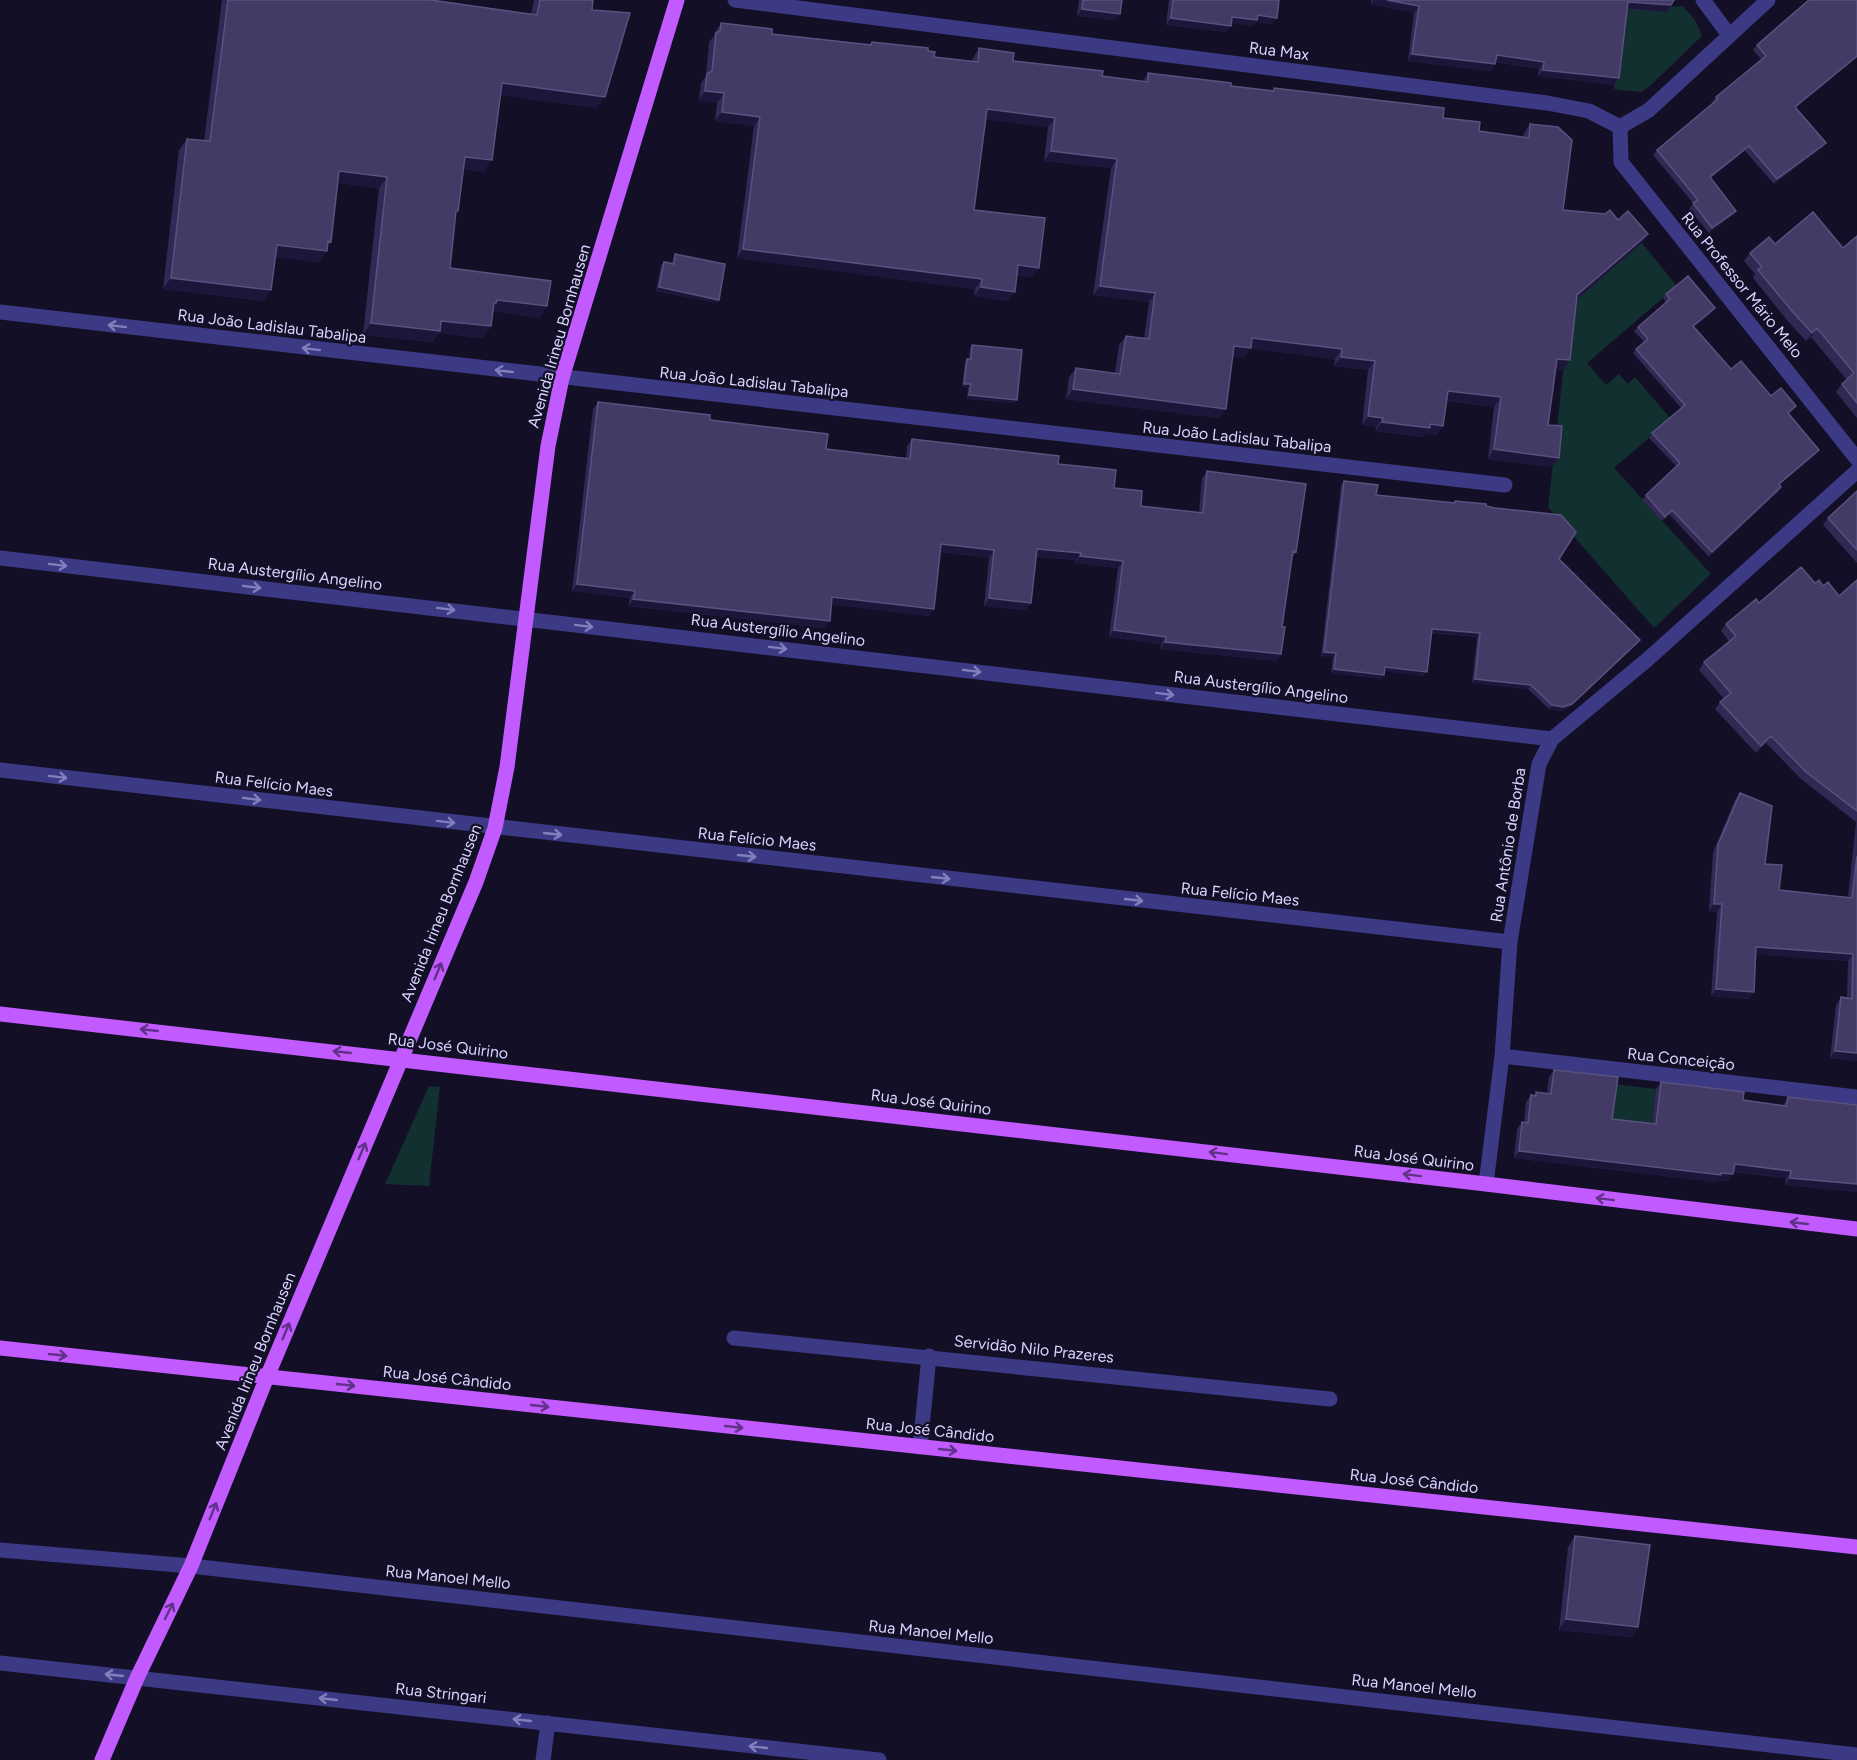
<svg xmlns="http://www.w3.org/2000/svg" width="1857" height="1760" font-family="Figtree,sans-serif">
  <rect width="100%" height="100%" fill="#130f26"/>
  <!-- green -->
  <path fill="#12302f" d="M 1584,2 L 1668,7 L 1683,6 L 1695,20 L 1702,36 L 1650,86 L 1641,92 L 1614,89 L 1621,25 Z
    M 1642,243 L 1677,286 L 1587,363 L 1606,385 L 1619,374 L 1628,384 L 1635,377 L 1671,419 L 1614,468 L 1711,574 L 1654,628 L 1548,507 L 1574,276 Z
    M 1613,1084 L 1656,1089 L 1649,1145 L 1608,1126 Z
    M 429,1086 L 440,1087 L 429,1186 L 385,1184 Z"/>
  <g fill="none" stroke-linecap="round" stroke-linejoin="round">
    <!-- minor -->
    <path stroke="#3d3a85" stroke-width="15" d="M 735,0 L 1547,103 L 1589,111 L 1620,127 L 1649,110 L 1768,0
      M 1703,0 L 1729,35
      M 1620,127 L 1621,162 L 1857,459
      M 0,312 L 1505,485
      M 0,558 L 1552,739
      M 0,770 L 1510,942
      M 1502,1056 L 1857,1097
      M 1486,1184 L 1502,1056 L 1510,942 L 1539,764 L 1552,739 L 1648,659 L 1857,471
      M 734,1338 L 1330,1399
      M 920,1447 L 929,1356
      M 0,1550 L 191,1566 L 1857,1755
      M 0,1663 L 879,1760
      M 543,1760 L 548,1723"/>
    <!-- major -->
    <path stroke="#c25bff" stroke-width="15" d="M 0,1014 L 1486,1184 L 1857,1229
      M 0,1348 L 1857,1547
      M 102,1760 L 137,1678 L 191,1566 L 267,1377 L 476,882 L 495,828 L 507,767 L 548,446 L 562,378 L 677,0"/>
  </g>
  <!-- wall -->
  <path fill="#312854" d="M 222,0 L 431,0 L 531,14 L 534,0 L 593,0 L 592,10 L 597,108 L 500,95 L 484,172 L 463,169 L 455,214 L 450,268 L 540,318 L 493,311 L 491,326 L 483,338 L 439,333 L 432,342 L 363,335 L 379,188 L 338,183 L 331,242 L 328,246 L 327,251 L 319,262 L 275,257 L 264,301 L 163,289 L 179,150 L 187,139 L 204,141 Z
    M 1079,0 L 1122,0 L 1120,14 L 1115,20 L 1077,16 Z
    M 1169,0 L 1279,0 L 1272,24 L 1256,22 L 1253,26 L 1231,23 L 1226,32 L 1166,25 Z
    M 1371,0 L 1674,0 L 1667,12 L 1627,9 L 1619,78 L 1614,85 L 1538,76 L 1539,69 L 1496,62 L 1491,71 L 1408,61 L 1414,13 L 1371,4 Z
    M 1809,0 L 1796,109 L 1826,143 L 1822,148 L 1774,184 L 1745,151 L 1711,178 L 1736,211 L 1732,216 L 1709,233 L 1689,209 L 1693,203 L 1653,155 L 1657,150 L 1713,103 L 1712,102 L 1716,97 L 1761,59 L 1753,50 L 1757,45 Z
    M 721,23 L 772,34 L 870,44 L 872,42 L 928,51 L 934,57 L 972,61 L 973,58 L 979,48 L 1013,61 L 1102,76 L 1143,81 L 1148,73 L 1231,86 L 1272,91 L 1274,88 L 1443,118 L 1479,131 L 1523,137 L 1524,133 L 1530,124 L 1563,210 L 1618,220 L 1642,243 L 1577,299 L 1563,370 L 1556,369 L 1548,425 L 1552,467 L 1488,459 L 1494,407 L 1447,401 L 1443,426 L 1437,435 L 1426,433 L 1423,437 L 1375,431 L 1376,427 L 1362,425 L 1368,370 L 1334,366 L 1335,359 L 1251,348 L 1244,357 L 1232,356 L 1219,418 L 1066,399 L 1069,377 L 1076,368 L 1115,373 L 1119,345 L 1126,336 L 1144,338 L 1149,302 L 1093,295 L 1111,168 L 1044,161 L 1048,127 L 986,119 L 974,210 L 1039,268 L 1032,277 L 1017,275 L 1009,301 L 974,296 L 975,289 L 737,258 L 754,126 L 715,121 L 717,103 L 699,100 L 701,83 L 706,76 L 709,42 L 714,36 L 715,32 Z
    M 1857,236 L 1857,418 L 1836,392 L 1842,384 L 1847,380 L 1811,337 L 1806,341 L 1786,319 L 1753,278 L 1755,274 L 1744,261 L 1750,253 L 1775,244 L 1843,248 Z
    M 675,254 L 719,300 L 717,303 L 656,291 L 661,265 L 664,262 L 672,263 L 673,258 Z
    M 1666,294 L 1715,308 L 1712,313 L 1694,327 L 1731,369 L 1771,396 L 1796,406 L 1789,414 L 1819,450 L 1816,454 L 1779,485 L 1781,487 L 1778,492 L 1709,557 L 1669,514 L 1662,521 L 1642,500 L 1646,495 L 1676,466 L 1649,438 L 1652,433 L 1681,408 L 1633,353 L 1636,349 L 1644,342 L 1634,331 L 1638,327 L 1666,303 L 1663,298 Z
    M 972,345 L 1014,403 L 967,399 L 968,388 L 962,387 L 965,362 L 967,359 L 969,359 L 970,348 Z
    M 598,402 L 710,420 L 826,449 L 906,458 L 907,446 L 912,439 L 1058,464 L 1114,488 L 1141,506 L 1199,512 L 1202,478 L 1207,471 L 1296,552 L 1292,558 L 1282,627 L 1281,654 L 1276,661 L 1160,649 L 1161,644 L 1109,637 L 1118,568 L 1075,563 L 1076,560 L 1036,557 L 1031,603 L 1026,610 L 984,606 L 989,558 L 940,552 L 929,616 L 831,604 L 825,628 L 628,606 L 630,598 L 572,591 L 593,409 Z
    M 1344,481 L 1376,495 L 1453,503 L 1455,501 L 1486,506 L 1559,559 L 1637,644 L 1569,708 L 1561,711 L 1549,709 L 1528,689 L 1472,683 L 1477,637 L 1432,633 L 1424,676 L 1385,671 L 1384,675 L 1381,679 L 1331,673 L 1333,657 L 1321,656 L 1341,485 Z
    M 1857,491 L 1857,563 L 1823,525 L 1828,518 Z
    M 1857,580 L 1857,1061 L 1830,1058 L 1836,1005 L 1841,997 L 1847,998 L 1848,961 L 1756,954 L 1754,992 L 1749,999 L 1711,996 L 1717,912 L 1709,911 L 1713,852 L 1735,800 L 1740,793 L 1765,864 L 1779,890 L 1848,897 L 1856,822 L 1801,779 L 1766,743 L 1756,753 L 1715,709 L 1720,702 L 1724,699 L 1699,670 L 1704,662 L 1729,641 L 1721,631 L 1726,624 L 1759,603 L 1815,583 L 1823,586 L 1839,596 Z
    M 1554,1070 L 1612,1119 L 1652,1124 L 1656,1089 L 1661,1082 L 1743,1100 L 1783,1106 L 1788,1097 L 1857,1105 L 1857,1192 L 1785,1185 L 1786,1178 L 1734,1172 L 1728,1181 L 1717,1180 L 1716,1182 L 1514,1158 L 1517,1129 L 1522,1122 L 1524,1122 L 1526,1102 L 1531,1095 L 1534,1095 L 1536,1092 L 1547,1093 L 1549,1077 Z
    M 1575,1536 L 1638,1627 L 1631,1637 L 1559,1630 L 1568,1547 Z"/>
  <!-- shaded-wall -->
  <path fill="#1d163a" d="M 1373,0 L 1387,0 L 1419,6 L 1414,13 L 1371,4 Z
    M 1628,2 L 1671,5 L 1667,12 L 1623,8 Z
    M 1082,9 L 1120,14 L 1115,20 L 1077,16 Z
    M 1258,15 L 1277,18 L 1272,24 L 1256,22 L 1253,26 L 1227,23 L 1232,17 Z
    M 1171,18 L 1231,26 L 1226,32 L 1166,25 Z
    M 1412,54 L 1495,64 L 1491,71 L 1408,61 Z
    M 1497,55 L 1544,62 L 1539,69 L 1492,61 Z
    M 1857,56 L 1857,58 L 1791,112 L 1795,107 Z
    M 1543,70 L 1619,78 L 1614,85 L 1538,76 Z
    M 502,83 L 605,97 L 597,108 L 494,94 Z
    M 705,91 L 724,93 L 717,103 L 699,100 Z
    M 987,109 L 1055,118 L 1048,127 L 981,119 Z
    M 722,112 L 760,117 L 754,126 L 715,121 Z
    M 1826,143 L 1822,148 L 1774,184 L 1777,179 Z
    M 1749,146 L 1745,151 L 1706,182 L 1710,177 Z
    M 1051,151 L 1117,159 L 1111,168 L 1044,161 Z
    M 465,157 L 492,160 L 484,172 L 457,168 Z
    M 339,171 L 387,177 L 379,188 L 331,182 Z
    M 1736,211 L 1732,216 L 1709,233 L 1712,228 Z
    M 1648,234 L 1642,243 L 1571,304 L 1577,295 Z
    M 328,241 L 331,242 L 324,251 L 327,251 L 319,262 L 269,257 L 277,245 Z
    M 743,249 L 982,279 L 975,289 L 737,258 Z
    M 1018,265 L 1039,268 L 1032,277 L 1012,274 Z
    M 171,278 L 271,290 L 264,301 L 163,289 Z
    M 1100,286 L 1155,293 L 1149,302 L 1093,295 Z
    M 659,287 L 719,300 L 717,303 L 656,291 Z
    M 981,287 L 1015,292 L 1009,301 L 974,296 Z
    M 497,300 L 547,306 L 540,318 L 491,311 L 486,314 Z
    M 1715,308 L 1712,313 L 1690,331 L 1693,326 Z
    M 441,321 L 491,326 L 483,338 L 439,333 L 432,342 L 363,335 L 371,323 Z
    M 1817,328 L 1811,337 L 1806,341 L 1812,333 Z
    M 1252,338 L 1342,349 L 1335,359 L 1251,348 L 1244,357 L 1227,355 L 1234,346 Z
    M 1341,357 L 1375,361 L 1368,370 L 1334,366 Z
    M 1557,359 L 1570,360 L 1563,370 L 1550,368 Z
    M 964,384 L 971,384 L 968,388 L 962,387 Z
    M 1073,389 L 1226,409 L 1219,418 L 1066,399 Z
    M 1448,391 L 1501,397 L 1494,407 L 1441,400 Z
    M 969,395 L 1017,400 L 1014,403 L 967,399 Z
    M 1368,416 L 1383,418 L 1376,427 L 1362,425 Z
    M 1382,422 L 1430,424 L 1443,426 L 1437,435 L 1426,433 L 1423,437 L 1375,431 Z
    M 1494,449 L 1559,458 L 1552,467 L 1488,459 Z
    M 1819,450 L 1816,454 L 1775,489 L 1779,484 Z
    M 1781,487 L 1778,492 L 1709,557 L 1712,552 Z
    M 941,544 L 994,550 L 989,558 L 936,551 Z
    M 1037,549 L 1081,553 L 1076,560 L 1032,556 Z
    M 1080,556 L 1123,561 L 1118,568 L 1075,563 Z
    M 577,584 L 635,591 L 630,598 L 572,591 Z
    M 832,597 L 934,609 L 929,616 L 827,604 Z
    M 989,598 L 1031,603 L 1026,610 L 984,606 Z
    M 633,599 L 830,621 L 825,628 L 628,606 Z
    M 1432,629 L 1480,633 L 1477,637 L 1429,632 Z
    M 1114,630 L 1166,637 L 1161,644 L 1109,637 Z
    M 1640,640 L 1637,644 L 1569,708 L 1561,711 L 1549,709 L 1552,705 Z
    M 1165,642 L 1281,654 L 1276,661 L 1160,649 Z
    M 1324,652 L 1336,653 L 1333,657 L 1321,656 Z
    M 1385,667 L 1427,672 L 1424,676 L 1382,671 Z
    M 1334,669 L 1384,675 L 1381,679 L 1331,673 Z
    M 1475,679 L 1531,685 L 1528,689 L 1472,683 Z
    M 1771,736 L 1766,743 L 1756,753 L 1761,746 Z
    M 1714,904 L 1722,904 L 1717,912 L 1709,911 Z
    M 1756,947 L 1853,954 L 1848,961 L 1751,954 Z
    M 1716,989 L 1754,992 L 1749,999 L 1711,996 Z
    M 1835,1051 L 1857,1053 L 1857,1061 L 1830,1058 Z
    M 1519,1151 L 1721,1173 L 1733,1174 L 1728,1181 L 1717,1180 L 1716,1182 L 1514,1158 Z
    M 1735,1164 L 1791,1171 L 1786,1178 L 1730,1171 Z
    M 1790,1178 L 1857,1184 L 1857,1192 L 1785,1185 Z
    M 1566,1619 L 1638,1627 L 1631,1637 L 1559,1630 Z"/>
  <!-- building -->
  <path fill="#433a66" stroke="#5a527e" stroke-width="1.5" d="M 228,0 L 431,0 L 537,15 L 540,0 L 593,0 L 592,10 L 630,13 L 605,97 L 502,83 L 492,160 L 465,157 L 458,211 L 456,211 L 450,268 L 551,281 L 547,306 L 497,300 L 496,303 L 494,303 L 491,326 L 441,321 L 440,331 L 371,323 L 387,177 L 339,171 L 331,242 L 328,241 L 327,251 L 277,245 L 271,290 L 171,278 L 187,139 L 210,141 Z
    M 1083,0 L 1122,0 L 1120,14 L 1082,9 Z
    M 1173,0 L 1279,0 L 1277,18 L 1258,15 L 1257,20 L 1232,17 L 1231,26 L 1171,18 Z
    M 1387,0 L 1674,0 L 1671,5 L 1628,2 L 1619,78 L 1543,70 L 1544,62 L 1497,55 L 1495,64 L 1412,54 L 1419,6 Z
    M 1809,0 L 1857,0 L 1857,56 L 1795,107 L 1826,143 L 1777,179 L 1749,146 L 1710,177 L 1736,211 L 1712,228 L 1693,203 L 1698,200 L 1657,150 L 1718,99 L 1716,97 L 1766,56 L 1757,45 Z
    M 721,23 L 772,29 L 772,34 L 871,45 L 872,42 L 928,48 L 928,51 L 935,52 L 934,57 L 978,62 L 979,48 L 1014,53 L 1013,61 L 1103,71 L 1102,76 L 1148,82 L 1148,73 L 1231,83 L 1231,86 L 1274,91 L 1274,88 L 1444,108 L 1443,118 L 1480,122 L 1479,131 L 1529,138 L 1530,124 L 1558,127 L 1572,140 L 1563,210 L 1605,214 L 1610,210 L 1618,220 L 1628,211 L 1648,234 L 1577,295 L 1570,360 L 1557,359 L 1548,425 L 1562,426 L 1559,458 L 1494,449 L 1501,397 L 1448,391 L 1443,426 L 1430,424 L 1430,428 L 1382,422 L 1383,418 L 1368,416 L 1375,361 L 1341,357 L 1342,349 L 1252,338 L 1251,348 L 1234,346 L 1226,409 L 1073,389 L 1076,368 L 1120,374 L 1126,336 L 1149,339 L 1155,293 L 1100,286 L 1117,159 L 1051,151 L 1055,118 L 987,109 L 974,210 L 1045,218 L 1039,268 L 1018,265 L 1015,292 L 981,287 L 982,279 L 743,249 L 760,117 L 722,112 L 724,93 L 705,91 L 707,74 L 712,71 L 716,33 L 720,31 Z
    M 1813,212 L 1843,248 L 1857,236 L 1857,403 L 1842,384 L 1854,373 L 1817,328 L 1812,333 L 1792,311 L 1758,270 L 1762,267 L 1750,253 L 1769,237 L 1775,244 Z
    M 675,254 L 725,264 L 719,300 L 659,287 L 664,262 L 674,264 Z
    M 1688,276 L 1715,308 L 1693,326 L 1731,369 L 1741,361 L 1771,396 L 1781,388 L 1796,406 L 1788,413 L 1819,450 L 1779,484 L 1781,487 L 1712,552 L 1672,510 L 1665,517 L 1646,495 L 1680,463 L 1652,433 L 1685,405 L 1636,349 L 1648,339 L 1638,327 L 1670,299 L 1666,294 Z
    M 972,345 L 1022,350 L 1017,400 L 969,395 L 971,384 L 964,384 L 967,359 L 971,359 Z
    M 598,402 L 710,415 L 710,420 L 828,434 L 826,449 L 910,459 L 912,439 L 1059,456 L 1058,464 L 1116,470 L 1114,488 L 1142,491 L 1141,506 L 1203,513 L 1207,471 L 1306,484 L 1296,552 L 1293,551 L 1282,627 L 1285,627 L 1281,654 L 1165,642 L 1166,637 L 1114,630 L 1123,561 L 1080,556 L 1081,553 L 1037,549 L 1031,603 L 989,598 L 994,550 L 941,544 L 934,609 L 832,597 L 830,621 L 633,599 L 635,591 L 577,584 Z
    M 1344,481 L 1378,485 L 1376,495 L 1455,503 L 1455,501 L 1486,504 L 1486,506 L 1495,508 L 1561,515 L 1576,532 L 1559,559 L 1640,640 L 1572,704 L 1563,707 L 1552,705 L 1531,685 L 1475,679 L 1480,633 L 1432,629 L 1427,672 L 1385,667 L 1384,675 L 1334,669 L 1336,653 L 1324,652 Z
    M 1857,491 L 1857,550 L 1828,518 Z
    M 1801,567 L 1815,583 L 1819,580 L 1823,586 L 1828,582 L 1839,596 L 1857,580 L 1857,811 L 1806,772 L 1771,736 L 1761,746 L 1720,702 L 1731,693 L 1704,662 L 1736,636 L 1726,624 L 1756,599 L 1759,603 Z
    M 1740,793 L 1772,806 L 1765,864 L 1782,865 L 1779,890 L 1852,898 L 1857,856 L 1857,1053 L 1835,1051 L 1841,997 L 1852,999 L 1853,954 L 1756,947 L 1754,992 L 1716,989 L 1722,904 L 1714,904 L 1718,845 Z
    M 1554,1070 L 1618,1077 L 1612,1119 L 1656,1124 L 1661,1082 L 1744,1092 L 1743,1100 L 1786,1106 L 1788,1097 L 1857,1105 L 1857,1184 L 1790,1178 L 1791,1171 L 1735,1164 L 1733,1174 L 1721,1173 L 1721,1175 L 1519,1151 L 1522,1122 L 1528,1123 L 1531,1095 L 1536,1096 L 1536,1092 L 1551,1094 Z
    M 1575,1536 L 1650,1545 L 1638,1627 L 1566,1619 Z"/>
  <!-- one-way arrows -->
  <defs><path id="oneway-shaft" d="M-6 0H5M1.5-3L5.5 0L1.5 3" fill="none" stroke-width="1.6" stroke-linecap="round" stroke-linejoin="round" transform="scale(1.5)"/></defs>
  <g stroke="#837fbc">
    <use href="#oneway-shaft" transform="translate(117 326) rotate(-173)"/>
    <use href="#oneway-shaft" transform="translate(311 349) rotate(-173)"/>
    <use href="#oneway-shaft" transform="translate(504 371) rotate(-173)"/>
    <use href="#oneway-shaft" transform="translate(58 565) rotate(7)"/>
    <use href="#oneway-shaft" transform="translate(252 587) rotate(7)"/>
    <use href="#oneway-shaft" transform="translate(446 609) rotate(7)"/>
    <use href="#oneway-shaft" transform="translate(584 626) rotate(7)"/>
    <use href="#oneway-shaft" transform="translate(778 648) rotate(7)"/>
    <use href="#oneway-shaft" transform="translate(972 671) rotate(7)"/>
    <use href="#oneway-shaft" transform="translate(1165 694) rotate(7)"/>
    <use href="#oneway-shaft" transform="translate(58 777) rotate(7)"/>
    <use href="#oneway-shaft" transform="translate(252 799) rotate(7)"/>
    <use href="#oneway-shaft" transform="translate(446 822) rotate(7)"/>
    <use href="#oneway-shaft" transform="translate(553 834) rotate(6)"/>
    <use href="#oneway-shaft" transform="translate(747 856) rotate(6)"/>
    <use href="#oneway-shaft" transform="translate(941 878) rotate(6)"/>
    <use href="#oneway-shaft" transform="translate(1134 900) rotate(6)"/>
    <use href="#oneway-shaft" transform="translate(114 1675) rotate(-174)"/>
    <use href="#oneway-shaft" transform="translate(328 1699) rotate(-174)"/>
    <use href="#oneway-shaft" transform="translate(522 1720) rotate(-174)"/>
    <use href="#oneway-shaft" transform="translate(758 1747) rotate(-174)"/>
  </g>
  <g stroke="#623188">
    <use href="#oneway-shaft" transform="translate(438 971) rotate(-67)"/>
    <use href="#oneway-shaft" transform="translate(149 1030) rotate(-174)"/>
    <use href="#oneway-shaft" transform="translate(342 1052) rotate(-174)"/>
    <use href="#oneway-shaft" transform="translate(362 1151) rotate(-67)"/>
    <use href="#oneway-shaft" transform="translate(1218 1153) rotate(-173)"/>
    <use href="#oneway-shaft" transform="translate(1412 1175) rotate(-173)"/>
    <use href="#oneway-shaft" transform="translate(1605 1199) rotate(-173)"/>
    <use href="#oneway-shaft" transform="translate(1799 1223) rotate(-174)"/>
    <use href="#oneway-shaft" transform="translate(286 1331) rotate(-67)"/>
    <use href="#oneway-shaft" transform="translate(58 1355) rotate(6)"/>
    <use href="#oneway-shaft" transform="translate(346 1385) rotate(6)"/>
    <use href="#oneway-shaft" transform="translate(540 1406) rotate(6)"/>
    <use href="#oneway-shaft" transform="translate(734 1427) rotate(6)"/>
    <use href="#oneway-shaft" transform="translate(948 1450) rotate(6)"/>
    <use href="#oneway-shaft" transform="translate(213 1511) rotate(-68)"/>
    <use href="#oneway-shaft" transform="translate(169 1611) rotate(-64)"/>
  </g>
  <g text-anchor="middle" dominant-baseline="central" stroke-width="4.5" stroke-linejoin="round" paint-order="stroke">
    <!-- street labels -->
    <g font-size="16" fill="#d9d4ff" stroke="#130f26">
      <text transform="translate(1279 51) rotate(7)">Rua Max</text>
      <text transform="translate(1742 285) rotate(51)">Rua Professor Mário Melo</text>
      <text transform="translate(272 326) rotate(7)">Rua João Ladislau Tabalipa</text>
      <text transform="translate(559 336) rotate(-74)">Avenida Irineu Bornhausen</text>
      <text transform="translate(754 382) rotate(6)">Rua João Ladislau Tabalipa</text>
      <text transform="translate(1237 437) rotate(6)">Rua João Ladislau Tabalipa</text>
      <text transform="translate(295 574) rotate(7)">Rua Austergílio Angelino</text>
      <text transform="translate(778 630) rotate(7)">Rua Austergílio Angelino</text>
      <text transform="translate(1261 687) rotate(7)">Rua Austergílio Angelino</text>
      <text transform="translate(274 784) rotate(7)">Rua Felício Maes</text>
      <text transform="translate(757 839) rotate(6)">Rua Felício Maes</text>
      <text transform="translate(1508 845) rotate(-81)">Rua Antônio de Borba</text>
      <text transform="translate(1240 894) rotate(6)">Rua Felício Maes</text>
      <text transform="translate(441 913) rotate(-68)">Avenida Irineu Bornhausen</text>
      <text transform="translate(448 1046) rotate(7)">Rua José Quirino</text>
      <text transform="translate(1681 1059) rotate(6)">Rua Conceição</text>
      <text transform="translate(931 1102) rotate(7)">Rua José Quirino</text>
      <text transform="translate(1414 1158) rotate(7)">Rua José Quirino</text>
      <text transform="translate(1034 1349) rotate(6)">Servidão Nilo Prazeres</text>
      <text transform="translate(255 1361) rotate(-68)">Avenida Irineu Bornhausen</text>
      <text transform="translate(447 1378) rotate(6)">Rua José Cândido</text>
      <text transform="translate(930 1430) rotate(6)">Rua José Cândido</text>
      <text transform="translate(1414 1481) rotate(6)">Rua José Cândido</text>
      <text transform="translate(448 1577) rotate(6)">Rua Manoel Mello</text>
      <text transform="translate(931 1632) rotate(6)">Rua Manoel Mello</text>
      <text transform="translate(1414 1686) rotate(6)">Rua Manoel Mello</text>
      <text transform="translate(441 1693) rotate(6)">Rua Stringari</text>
    </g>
  </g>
</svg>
